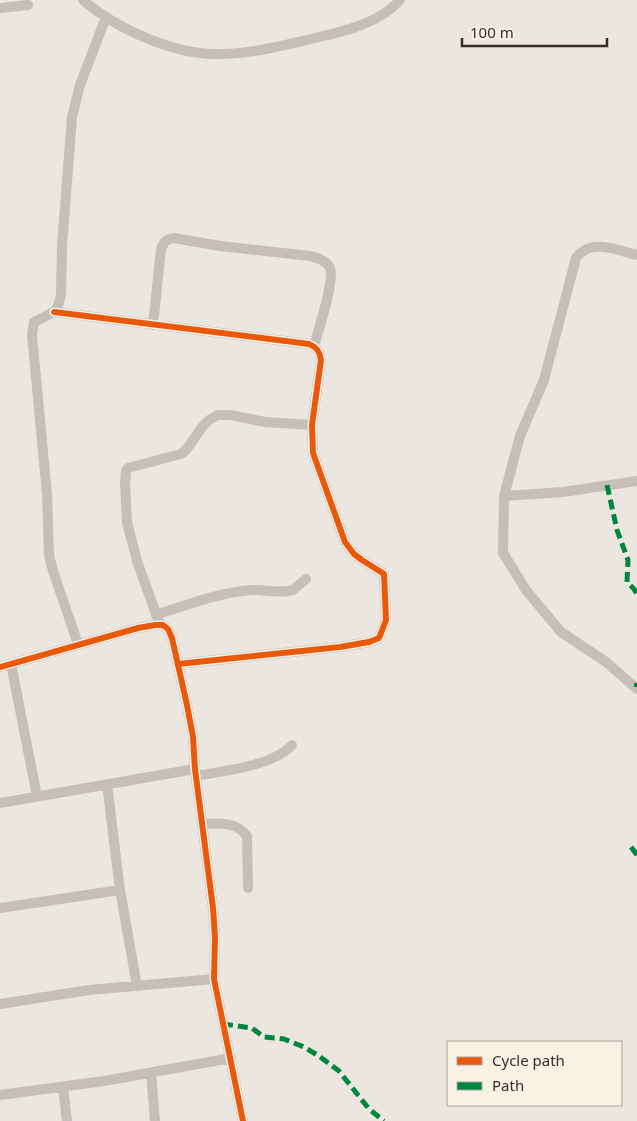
<svg xmlns="http://www.w3.org/2000/svg" width="637" height="1121" font-family="'Noto Sans',sans-serif">
  <rect width="100%" height="100%" fill="#ece6e0"/>
  <g fill="none" stroke-linecap="round" stroke-linejoin="round">
    <!-- street -->
    <path stroke="#c5beb9" stroke-width="10" d="M 83,0 C 115,28 174,55 218,54 C 252,54 285,45 319,37 C 346,31 381,22 400,0
      M 0,8 L 28,5
      M 637,255 C 616,250 591,238 576,258 L 544,380 L 520,436 L 504,496 L 503,553 L 526,590 L 561,632 L 606,662 L 637,689
      M 54,312 L 309,344 C 317,347 320,352 321,360 L 312,425 L 313,453 L 345,542 L 354,554 L 362,560 L 384,574 L 386,620 L 379,638 L 369,642 L 340,647 L 178,664
      M 153,325 L 161,249 C 164,242 166,239 174,238 L 220,246 L 310,256 C 317,258 326,260 330,268 C 335,280 318,332 314,346
      M 504,496 L 563,492 L 637,481
      M 156,615 C 186,605 218,593 250,590 C 262,589 275,593 288,591 L 293,590 L 306,579
      M 160,625 L 137,561 L 127,522 L 125,484 L 126,471 L 128,468 L 181,454 L 186,450 L 203,426 L 209,420 L 218,415 L 230,415 L 265,422 L 312,425
      M 78,644 L 53,571 L 49,555 L 47,494 L 32,335 L 34,322 L 54,312 L 58,306 L 61,295 L 62,246 L 72,117 L 80,85 L 106,17
      M 11,664 L 37,796
      M 0,667 L 138,628 L 155,625 L 163,625 L 168,629 L 172,638 L 187,705 L 193,737 L 195,769 L 213,908 L 215,937 L 214,979 L 243,1121
      M 196,776 C 224,771 273,766 292,745
      M 107,784 L 120,890 L 137,986
      M 0,803 L 195,769
      M 203,824 C 219,823 237,822 247,836 L 248,888
      M 0,908 L 120,890
      M 0,1004 L 89,990 L 214,979
      M 151,1073 L 155,1121
      M 63,1087 L 67,1121
      M 0,1095 L 104,1081 L 231,1058"/>
    <!-- quiet -->
    <path stroke="#00873e" stroke-width="5" stroke-dasharray="10 5" stroke-linecap="butt" d="M 607,485 L 617,530 L 628,560 L 627,582 L 634,589 L 637,594
      M 636,687 L 637,683
      M 631,847 L 637,855
      M 223,1024 L 252,1028 L 264,1037 L 284,1039 L 304,1047 L 319,1056 L 339,1071 L 369,1109 L 384,1121"/>
    <defs>
      <path id="cycleway" d="M 54,312 L 309,344 C 317,347 320,352 321,360 L 312,425 L 313,453 L 345,542 L 354,554 L 362,560 L 384,574 L 386,620 L 379,638 L 369,642 L 340,647 L 178,664
        M 0,667 L 138,628 L 155,625 L 163,625 L 168,629 L 172,638 L 187,705 L 193,737 L 195,769 L 213,908 L 215,937 L 214,979 L 243,1121"/>
    </defs>
    <!-- cycleway casing -->
    <use href="#cycleway" stroke="#faf1e6" stroke-width="9"/>
    <!-- cycleway -->
    <use href="#cycleway" stroke="#e8590c" stroke-width="6"/>
  </g>
  <!-- legend -->
  <rect x="447" y="1041" width="175" height="65" fill="#faf1e6" stroke="#aca29a"/>
  <rect x="457" y="1057" width="25" height="8" fill="#e8590c" stroke="#aca29a"/>
  <text x="492" y="1066" font-size="15" fill="#362b27">Cycle path</text>
  <rect x="457" y="1082" width="25" height="8" fill="#00873e" stroke="#aca29a"/>
  <text x="492" y="1091" font-size="15" fill="#362b27">Path</text>
  <!-- scale -->
  <path d="M462 38v8h145v-8" fill="none" stroke="#362b27" stroke-width="2.5"/>
  <text x="470" y="38" font-size="15" fill="#362b27" stroke="#faf1e6" stroke-width="4" paint-order="stroke">100 m</text>
</svg>
